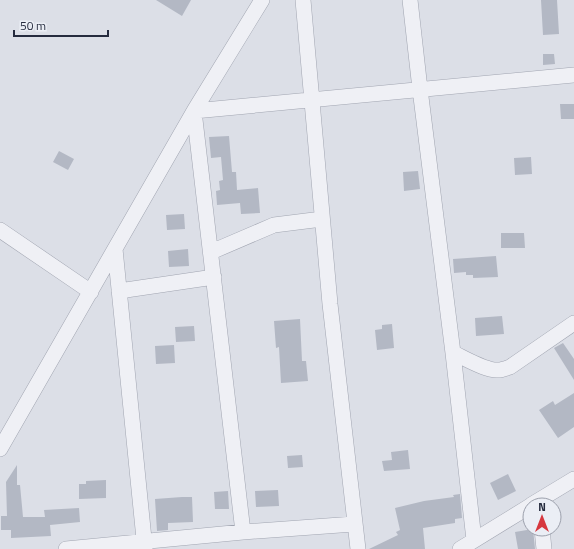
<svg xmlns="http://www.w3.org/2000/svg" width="574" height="549" font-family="'Titillium Web',sans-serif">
  <rect width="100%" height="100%" fill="#dcdfe7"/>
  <!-- building -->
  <path fill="#b3b8c4" d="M 156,0 L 191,0 L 182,16 Z
    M 541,0 L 557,0 L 559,34 L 543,35 Z
    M 543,54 L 554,54 L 555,64 L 543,65 Z
    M 560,104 L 574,104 L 574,119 L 561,119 Z
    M 229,136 L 232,172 L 236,172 L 237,190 L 258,188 L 260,213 L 241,214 L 240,203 L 217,205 L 216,191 L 220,190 L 219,181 L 223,180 L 221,157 L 211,158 L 209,137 Z
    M 59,151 L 74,159 L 68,170 L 53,162 Z
    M 531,157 L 532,174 L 515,175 L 514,158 Z
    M 418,171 L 420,189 L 404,191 L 403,172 Z
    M 184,214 L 185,229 L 167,230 L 166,215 Z
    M 501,233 L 524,233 L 525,248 L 501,248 Z
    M 188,249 L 189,266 L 169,267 L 168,251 Z
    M 496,256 L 498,277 L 473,278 L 473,275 L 466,275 L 466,272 L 454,273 L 453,259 Z
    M 502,316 L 504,334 L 476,336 L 475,318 Z
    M 300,319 L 302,361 L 306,361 L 308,381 L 281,383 L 279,347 L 276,348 L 274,321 Z
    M 392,324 L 394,348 L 377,350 L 375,330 L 382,329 L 382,325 Z
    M 194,326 L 195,341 L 176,342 L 175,327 Z
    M 563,343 L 574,359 L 574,380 L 554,348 Z
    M 174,345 L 175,363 L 156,364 L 155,346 Z
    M 574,393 L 574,427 L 558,438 L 539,410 L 553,401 L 555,405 Z
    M 408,450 L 410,469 L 384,471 L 382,461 L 392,460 L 391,452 Z
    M 302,455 L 303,467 L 288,468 L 287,456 Z
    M 17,465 L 17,485 L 20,485 L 23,517 L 45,517 L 44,510 L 79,508 L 80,522 L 50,525 L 51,536 L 11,538 L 11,530 L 1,530 L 1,516 L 7,516 L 6,482 Z
    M 508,474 L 516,491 L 498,500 L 490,483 Z
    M 106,480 L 106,498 L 79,499 L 79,484 L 86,484 L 86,481 Z
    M 278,490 L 279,506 L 256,507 L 255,491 Z
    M 228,491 L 229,509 L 215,509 L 214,492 Z
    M 460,494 L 462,518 L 455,519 L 455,523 L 423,528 L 425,549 L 369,549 L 398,535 L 396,532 L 400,530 L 395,508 L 424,501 L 454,497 L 453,495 Z
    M 182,497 L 192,497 L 193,522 L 168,523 L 168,530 L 157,531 L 155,499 Z
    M 533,529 L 535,549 L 518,549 L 515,532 Z"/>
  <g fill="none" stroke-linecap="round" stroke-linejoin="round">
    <defs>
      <path id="minor" d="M 303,0 L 330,304 L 358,549
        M 410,0 L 420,89 L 453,353 L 474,540
        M 194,111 L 243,532
        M 194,111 L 574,75
        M 0,230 L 91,292
        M 115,249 L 145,549
        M 211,252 L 274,225 L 322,219
        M 119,291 L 214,277
        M 453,353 C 465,358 486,371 498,370 C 502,370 507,368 510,367 L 574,323
        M 0,449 L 194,111 L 262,0
        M 531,505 L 574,479
        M 542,529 L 544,549
        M 66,549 L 243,532 L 354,524
        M 460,549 L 530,506"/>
    </defs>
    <!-- minor casing -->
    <use href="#minor" stroke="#a1a5b1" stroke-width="16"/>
    <!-- minor -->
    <use href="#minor" stroke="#eff0f5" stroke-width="15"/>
  </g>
  <!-- north arrow -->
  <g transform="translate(542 517)"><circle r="19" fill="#ebeef5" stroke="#9ca0ac"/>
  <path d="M0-3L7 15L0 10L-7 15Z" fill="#d6373e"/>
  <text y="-6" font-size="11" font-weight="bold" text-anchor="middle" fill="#252b3e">N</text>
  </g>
  <!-- scale -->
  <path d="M14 30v6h94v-6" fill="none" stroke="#252b3e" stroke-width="2"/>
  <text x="20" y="30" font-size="12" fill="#252b3e" stroke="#ebeef5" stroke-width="3" paint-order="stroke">50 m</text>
</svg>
